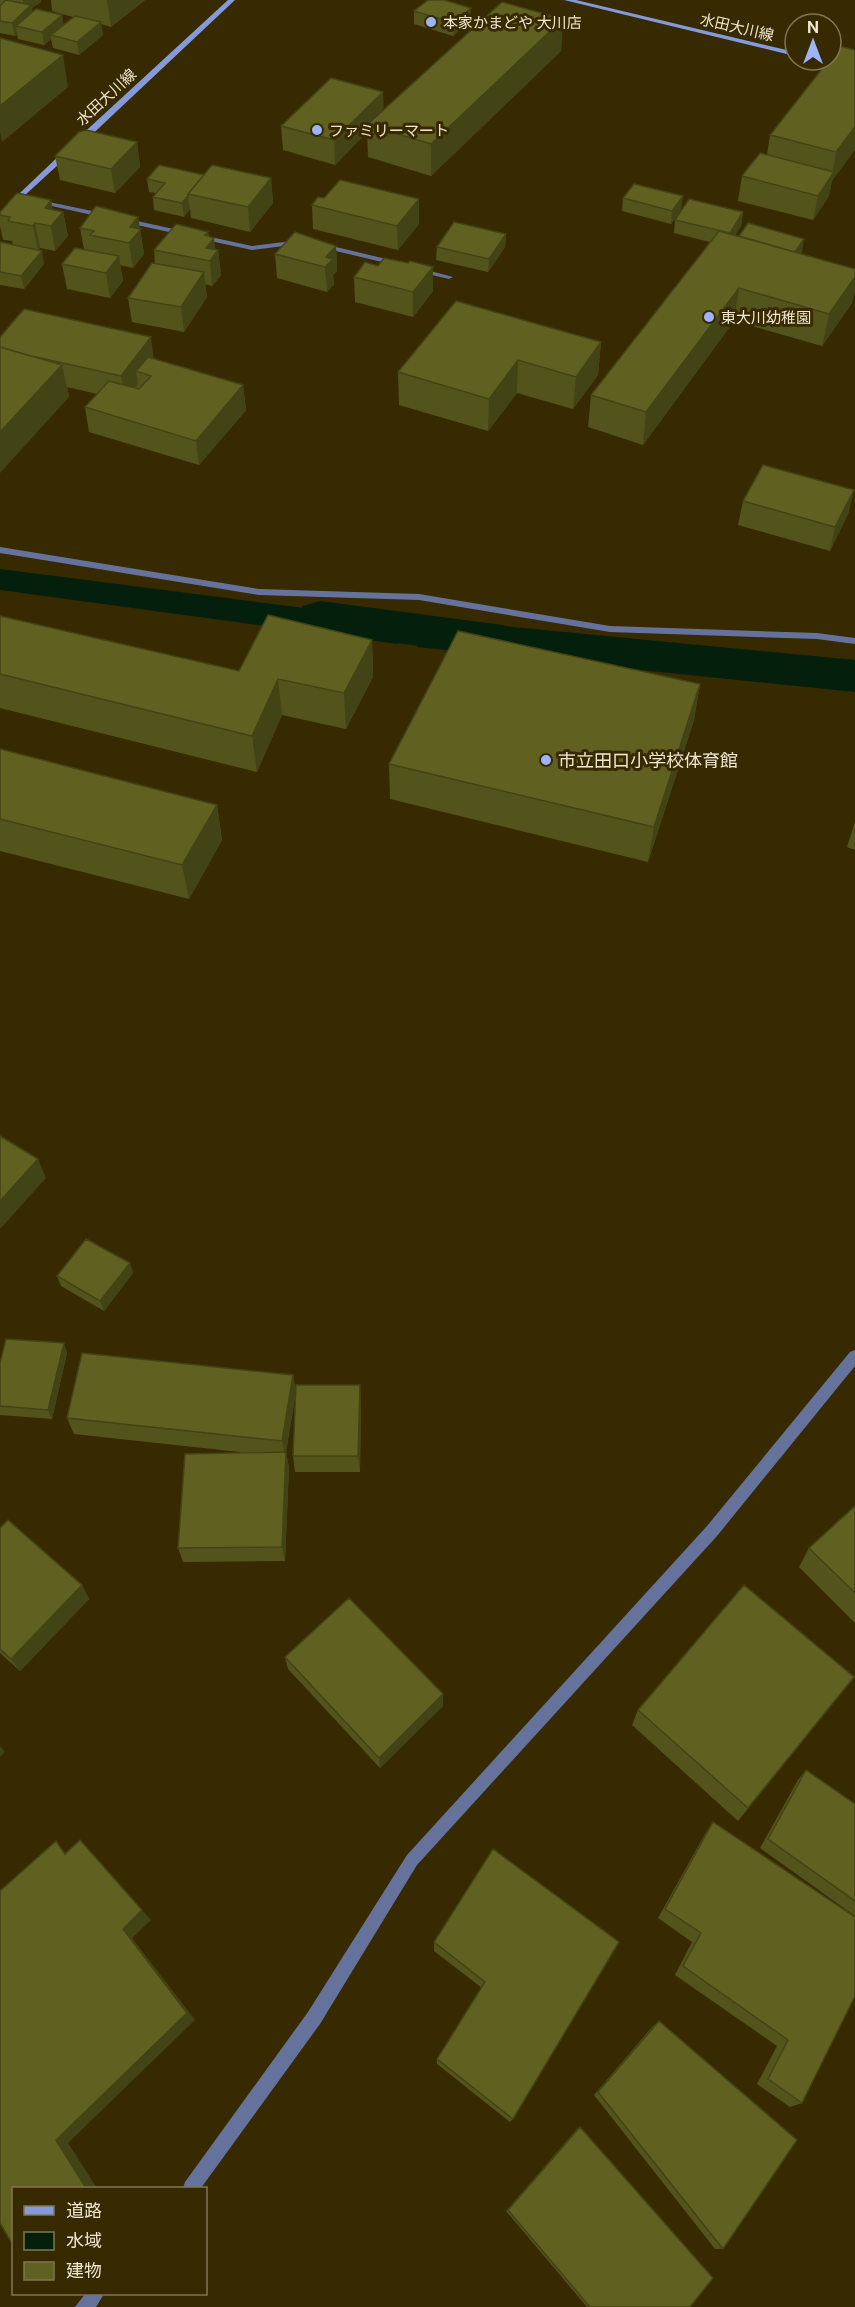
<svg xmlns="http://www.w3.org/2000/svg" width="855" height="2307" font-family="'Public Sans','Noto Sans JP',sans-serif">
  <rect width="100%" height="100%" fill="#382a00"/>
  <!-- water -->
  <path fill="#04200c" d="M 0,569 L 305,608 L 403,613 L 397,644 L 0,590 Z
    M 429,619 L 855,660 L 855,692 L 417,647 Z"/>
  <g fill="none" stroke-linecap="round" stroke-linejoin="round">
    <!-- canal -->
    <path fill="#04200c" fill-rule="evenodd" d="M 320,601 L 503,625 L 520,629 L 527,641 L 520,653 L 503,657 L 320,633 L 303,628 L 296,617 L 303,606 Z"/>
    <!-- street -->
    <path fill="#65739c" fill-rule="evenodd" d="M 35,199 L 106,214 L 110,216 L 106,218 L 38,203 L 35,203 Z
      M 123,218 L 252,246 L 300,240 L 304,242 L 300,244 L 252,250 L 123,222 Z
      M 319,243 L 399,262 L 403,264 L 399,266 L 319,247 Z
      M 415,267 L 453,277 L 449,279 L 415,271 Z
      M 0,547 L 259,589 L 419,594 L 610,626 L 817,633 L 855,638 L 855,644 L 817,639 L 610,632 L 419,600 L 259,595 L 0,553 Z
      M 855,1350 L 855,1366 L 717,1536 L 417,1865 L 320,2024 L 201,2188 L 183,2188 L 185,2182 L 308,2012 L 407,1855 L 707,1526 L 850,1352 Z
      M 85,2294 L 104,2294 L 96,2307 L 75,2307 Z"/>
    <!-- secondary -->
    <path fill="#859adb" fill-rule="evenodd" d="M 228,0 L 235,0 L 83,143 L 77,143 L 77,139 Z
      M 564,0 L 576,0 L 795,52 L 795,56 Z
      M 815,60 L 829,60 L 855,66 L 855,70 Z
      M 64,151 L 71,153 L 0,218 L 0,212 Z"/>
  </g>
  <!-- wall -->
  <path fill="#53531c" d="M 0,0 L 41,0 L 41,2 L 32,8 L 32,12 L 62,15 L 63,25 L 73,17 L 52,11 L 51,0 L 145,0 L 111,27 L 101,24 L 103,35 L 79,55 L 53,48 L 51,39 L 44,45 L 18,39 L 17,34 L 15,36 L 0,33 Z
    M 414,11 L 471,21 L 453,36 L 414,24 Z
    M 563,19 L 561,51 L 431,176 L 368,157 L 367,132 L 335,165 L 283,150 L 281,126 L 384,110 Z
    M 855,50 L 829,196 L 813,220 L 738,201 L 742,176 L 767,155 L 770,135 Z
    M 137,142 L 140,167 L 115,193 L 60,180 L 55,156 Z
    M 204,175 L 271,178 L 273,203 L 250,232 L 191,218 L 190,209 L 184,217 L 154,210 L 153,197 L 156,193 L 149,192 L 147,179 Z
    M 324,198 L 419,224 L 398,250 L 313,229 L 312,205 Z
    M 623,198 L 681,210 L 671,224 L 622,211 Z
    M 53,209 L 63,212 L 68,236 L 55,251 L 40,248 L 38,250 L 44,264 L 24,289 L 0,285 L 0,242 L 13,245 L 12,241 L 3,240 L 0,226 L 0,212 Z
    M 743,212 L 741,226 L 735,235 L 802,252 L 800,254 L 852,303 L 822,346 L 734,321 L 643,445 L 588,427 L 591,395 L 710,242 L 674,233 L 675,220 Z
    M 138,217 L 144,254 L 133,268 L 120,265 L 123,281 L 110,298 L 67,289 L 62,264 L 84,249 L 80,228 Z
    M 208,232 L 209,236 L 216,250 L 218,250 L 221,275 L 212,286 L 205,284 L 207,297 L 184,332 L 132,322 L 128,298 L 155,264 L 154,250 Z
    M 506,234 L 505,247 L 488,272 L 436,260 L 437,247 Z
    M 336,246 L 337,271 L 333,275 L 334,284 L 327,292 L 277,278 L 275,254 Z
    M 378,266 L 433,291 L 413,317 L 355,302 L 354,277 Z
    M 0,337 L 154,359 L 243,385 L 246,410 L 199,465 L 89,432 L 85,407 L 97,394 L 67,387 L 69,397 Z
    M 601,342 L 598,375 L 573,409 L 517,393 L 488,431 L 399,405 L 398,372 Z
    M 854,490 L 848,514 L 830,551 L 738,525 L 743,501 Z
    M 0,616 L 239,671 L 372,640 L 373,677 L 346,729 L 282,715 L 257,772 L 0,708 Z
    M 700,684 L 694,720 L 648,862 L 390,799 L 389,764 Z
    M 0,749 L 217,805 L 222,840 L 189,899 L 0,851 Z
    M 855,822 L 855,850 L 847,847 Z
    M 130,1263 L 133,1273 L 104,1311 L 61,1286 L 57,1276 Z
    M 67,1353 L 52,1419 L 0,1415 L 0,1363 Z
    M 293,1375 L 296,1392 L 286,1452 L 289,1468 L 285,1561 L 183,1562 L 178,1548 L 249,1453 L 74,1434 L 67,1418 Z
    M 361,1401 L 360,1472 L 295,1472 L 293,1456 Z
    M 855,1506 L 855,1623 L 799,1567 L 809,1548 Z
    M 0,1528 L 82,1585 L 89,1599 L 20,1671 L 0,1653 Z
    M 285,1657 L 443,1694 L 443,1706 L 380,1768 L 288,1669 Z
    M 854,1677 L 738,1821 L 632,1725 L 638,1710 Z
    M 806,1770 L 855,1804 L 855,1916 L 760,1848 L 798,1780 Z
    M 713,1822 L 855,1917 L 802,2103 L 790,2107 L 757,2084 L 777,2046 L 675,1975 L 692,1942 L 658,1918 L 705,1834 Z
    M 493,1849 L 513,2119 L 510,2122 L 437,2064 L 437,2059 L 482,1988 L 434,1951 L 434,1942 Z
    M 659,2021 L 723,2249 L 715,2249 L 594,2095 L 653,2026 Z
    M 580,2127 L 690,2307 L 587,2307 L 506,2211 L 576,2130 Z"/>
  <!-- shaded-wall -->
  <path fill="#434416" d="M 23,0 L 41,0 L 41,2 L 32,8 L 34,18 L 16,26 L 17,34 L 15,36 L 12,23 L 25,11 Z
    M 107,0 L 145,0 L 111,27 Z
    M 471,8 L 471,21 L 453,36 L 454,23 Z
    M 62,15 L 64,28 L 51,35 L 51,39 L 44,45 L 42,32 Z
    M 563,19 L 561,51 L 431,176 L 431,144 Z
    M 101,22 L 103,35 L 79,55 L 77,42 Z
    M 63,55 L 68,87 L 2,142 L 0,132 L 0,106 Z
    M 383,92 L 384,116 L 367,125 L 367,132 L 335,165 L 334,140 Z
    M 855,127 L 855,150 L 832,181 L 829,196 L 813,220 L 818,196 L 832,176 L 836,152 Z
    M 137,142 L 140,167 L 115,193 L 111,169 Z
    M 271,178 L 273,203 L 250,232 L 248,207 Z
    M 188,196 L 190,209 L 184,217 L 182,203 Z
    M 683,196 L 681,210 L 671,224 L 672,211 Z
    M 419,199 L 419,224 L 398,250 L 397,226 Z
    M 51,200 L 55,221 L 63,212 L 68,236 L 55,251 L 51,226 L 45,208 Z
    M 743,212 L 741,226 L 728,247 L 730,233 Z
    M 138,217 L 144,254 L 133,268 L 129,243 L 130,227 Z
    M 35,223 L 40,248 L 38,250 L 33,226 Z
    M 208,232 L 210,244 L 214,238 L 216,253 L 218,250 L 221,275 L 212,286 L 210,261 L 205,235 Z
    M 506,234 L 505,247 L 488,272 L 489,259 Z
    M 804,239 L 802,252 L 789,270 L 791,257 Z
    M 336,246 L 337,271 L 333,275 L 334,284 L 327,292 L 325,267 L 326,257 Z
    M 42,251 L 44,264 L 24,289 L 21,276 Z
    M 119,256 L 123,281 L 110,298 L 106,273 Z
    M 433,267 L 433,291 L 413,317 L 413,292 Z
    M 204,272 L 207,297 L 184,332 L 181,307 Z
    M 855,277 L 855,291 L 852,303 L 822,346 L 829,314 Z
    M 739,288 L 734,321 L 643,445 L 646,412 Z
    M 151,337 L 154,362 L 136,371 L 138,384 L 125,400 L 121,376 Z
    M 601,342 L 598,375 L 573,409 L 576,377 Z
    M 518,360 L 517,393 L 488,431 L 489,399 Z
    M 62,365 L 69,397 L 0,473 L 0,432 Z
    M 243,385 L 246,410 L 199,465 L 196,441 Z
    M 854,490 L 848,514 L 830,551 L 835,527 Z
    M 372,640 L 373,677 L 346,729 L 344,693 Z
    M 278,679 L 282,715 L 257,772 L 252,736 Z
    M 700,684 L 694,720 L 648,862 L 654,827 Z
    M 217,805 L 222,840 L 189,899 L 182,865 Z
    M 38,1159 L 46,1178 L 0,1229 L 0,1201 Z
    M 130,1263 L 133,1273 L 104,1311 L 100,1301 Z
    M 64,1343 L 67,1353 L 52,1419 L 48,1410 Z
    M 293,1375 L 296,1392 L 285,1457 L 282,1441 Z
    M 360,1385 L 361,1401 L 360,1472 L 358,1456 Z
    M 286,1452 L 289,1468 L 285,1561 L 282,1547 Z
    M 82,1585 L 89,1599 L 20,1671 L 11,1659 Z
    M 443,1694 L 443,1706 L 380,1768 L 379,1758 Z
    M 0,1746 L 5,1752 L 0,1757 Z
    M 80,1840 L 151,1920 L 132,1938 L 195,2020 L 68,2143 L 97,2188 L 86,2188 L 56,2140 L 123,1929 Z"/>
  <!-- building -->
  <path fill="#606120" stroke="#434416" stroke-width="1.5" d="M 6,0 L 31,5 L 12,23 L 0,21 L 0,6 Z
    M 428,0 L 444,0 L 471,8 L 454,23 L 414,11 Z
    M 502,2 L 563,19 L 431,144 L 367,125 Z
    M 36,9 L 62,15 L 42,32 L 16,26 Z
    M 75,16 L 101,22 L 77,42 L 51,35 Z
    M 0,38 L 63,55 L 0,106 Z
    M 839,46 L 855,50 L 855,127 L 836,152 L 770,135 L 829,60 L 831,60 L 831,57 Z
    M 331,78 L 383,92 L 334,140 L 281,126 Z
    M 86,130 L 137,142 L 111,169 L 55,156 L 79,132 Z
    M 760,153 L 834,172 L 818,196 L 742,176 Z
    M 159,165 L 204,175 L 188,194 L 188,196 L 182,203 L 153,197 L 165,183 L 147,179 Z
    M 212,165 L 271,178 L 248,207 L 188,194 Z
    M 340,180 L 419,199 L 397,226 L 312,205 L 318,197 L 324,198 Z
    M 634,184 L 683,196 L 672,211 L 623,198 Z
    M 17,193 L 51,200 L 45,208 L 63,212 L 51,226 L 35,223 L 33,226 L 8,221 L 10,217 L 0,215 L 0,212 Z
    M 689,199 L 743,212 L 730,233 L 675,220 Z
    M 96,206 L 138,217 L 130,227 L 141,229 L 129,243 L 90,235 L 94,231 L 80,228 Z
    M 454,222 L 506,234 L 489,259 L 437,247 Z
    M 748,223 L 804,239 L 795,252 L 739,236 Z
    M 176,224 L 208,232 L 205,235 L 214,238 L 206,248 L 218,250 L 210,261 L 154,250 Z
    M 719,231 L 855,269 L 855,277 L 829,314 L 739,288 L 646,412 L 591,395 Z
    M 295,232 L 336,246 L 326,257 L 333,259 L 325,267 L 275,254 Z
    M 0,242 L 42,251 L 21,276 L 0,272 Z
    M 75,248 L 119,256 L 106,273 L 62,264 Z
    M 384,258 L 408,263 L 410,261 L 433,267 L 413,292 L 354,277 L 365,262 L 378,266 Z
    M 152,263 L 204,272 L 181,307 L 128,298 Z
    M 456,301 L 601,342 L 576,377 L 518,360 L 489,399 L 398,372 Z
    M 24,309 L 151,337 L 121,376 L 27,355 L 0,347 L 0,337 Z
    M 0,347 L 62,365 L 0,432 Z
    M 148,357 L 243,385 L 196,441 L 85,407 L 109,381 L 139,389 L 151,376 L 136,371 Z
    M 763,465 L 854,490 L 835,527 L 743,501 Z
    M 268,615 L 372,640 L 344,693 L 278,679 L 252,736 L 0,674 L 0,616 L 239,671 Z
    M 458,631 L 700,684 L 654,827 L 389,764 Z
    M 0,749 L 217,805 L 182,865 L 0,819 Z
    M 0,1136 L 38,1159 L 0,1201 Z
    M 86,1239 L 130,1263 L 100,1301 L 57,1276 Z
    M 6,1339 L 64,1343 L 48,1410 L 0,1406 L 0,1363 Z
    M 82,1353 L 293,1375 L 282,1441 L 67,1418 Z
    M 296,1385 L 360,1385 L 358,1456 L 293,1456 Z
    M 286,1452 L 282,1547 L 178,1548 L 185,1454 Z
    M 855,1506 L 855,1593 L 809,1548 Z
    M 8,1520 L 82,1585 L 11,1659 L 0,1649 L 0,1528 Z
    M 744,1585 L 854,1677 L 748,1808 L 638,1710 Z
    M 349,1598 L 443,1694 L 379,1758 L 285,1657 Z
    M 806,1770 L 855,1804 L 855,1901 L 768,1839 Z
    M 713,1822 L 855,1917 L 855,1996 L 802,2103 L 768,2079 L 788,2040 L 683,1966 L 701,1933 L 665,1909 Z
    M 80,1840 L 142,1910 L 123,1929 L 187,2013 L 56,2140 L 86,2188 L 14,2188 L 14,2247 L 0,2223 L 0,1891 L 56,1841 L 65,1854 Z
    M 493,1849 L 619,1942 L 513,2119 L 437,2059 L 485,1982 L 434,1942 Z
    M 659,2021 L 797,2140 L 723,2249 L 598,2092 Z
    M 580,2127 L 713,2278 L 690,2307 L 590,2307 L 508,2210 Z"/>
  <!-- markers -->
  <g fill="#9db4fd" stroke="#382a00" stroke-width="2">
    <circle cx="431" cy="22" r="6"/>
    <circle cx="317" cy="130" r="6"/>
    <circle cx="709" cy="317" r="6"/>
    <circle cx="546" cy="760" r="6"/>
  </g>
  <g text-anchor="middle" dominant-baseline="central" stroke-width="6" stroke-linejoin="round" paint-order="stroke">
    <!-- far-poi labels -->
    <g font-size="15" fill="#eee6d0" stroke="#382a00" text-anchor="start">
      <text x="443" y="22">本家かまどや 大川店</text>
      <text x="329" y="130">ファミリーマート</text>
      <text x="721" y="317">東大川幼稚園</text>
    </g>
    <!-- far-street labels -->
    <g font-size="15" fill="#eee6d0" stroke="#382a00">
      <text transform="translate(737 27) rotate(13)">水田大川線</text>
      <text transform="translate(106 97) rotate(-43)">水田大川線</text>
    </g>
    <!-- poi labels -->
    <g font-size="18" fill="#eee6d0" stroke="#382a00" text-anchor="start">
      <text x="558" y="760">市立田口小学校体育館</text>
    </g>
  </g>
  <!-- legend -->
  <rect x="12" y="2187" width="195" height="108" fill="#382a00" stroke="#817553" stroke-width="1.5"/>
  <rect x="24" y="2206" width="30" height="9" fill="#859adb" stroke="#817553" stroke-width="1.5"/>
  <text x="66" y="2217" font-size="18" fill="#eee6d0">道路</text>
  <rect x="24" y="2232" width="30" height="18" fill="#04200c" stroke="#817553" stroke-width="1.5"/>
  <text x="66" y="2247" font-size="18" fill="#eee6d0">水域</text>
  <rect x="24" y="2262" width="30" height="18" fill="#606120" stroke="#817553" stroke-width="1.5"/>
  <text x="66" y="2277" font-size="18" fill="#eee6d0">建物</text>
  <!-- north arrow -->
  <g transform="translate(813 42)"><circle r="28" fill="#382a00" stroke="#817553" stroke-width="1.5"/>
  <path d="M0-4.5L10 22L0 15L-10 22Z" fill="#9db4fd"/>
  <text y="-9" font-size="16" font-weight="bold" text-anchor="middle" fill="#eee6d0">N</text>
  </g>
</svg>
